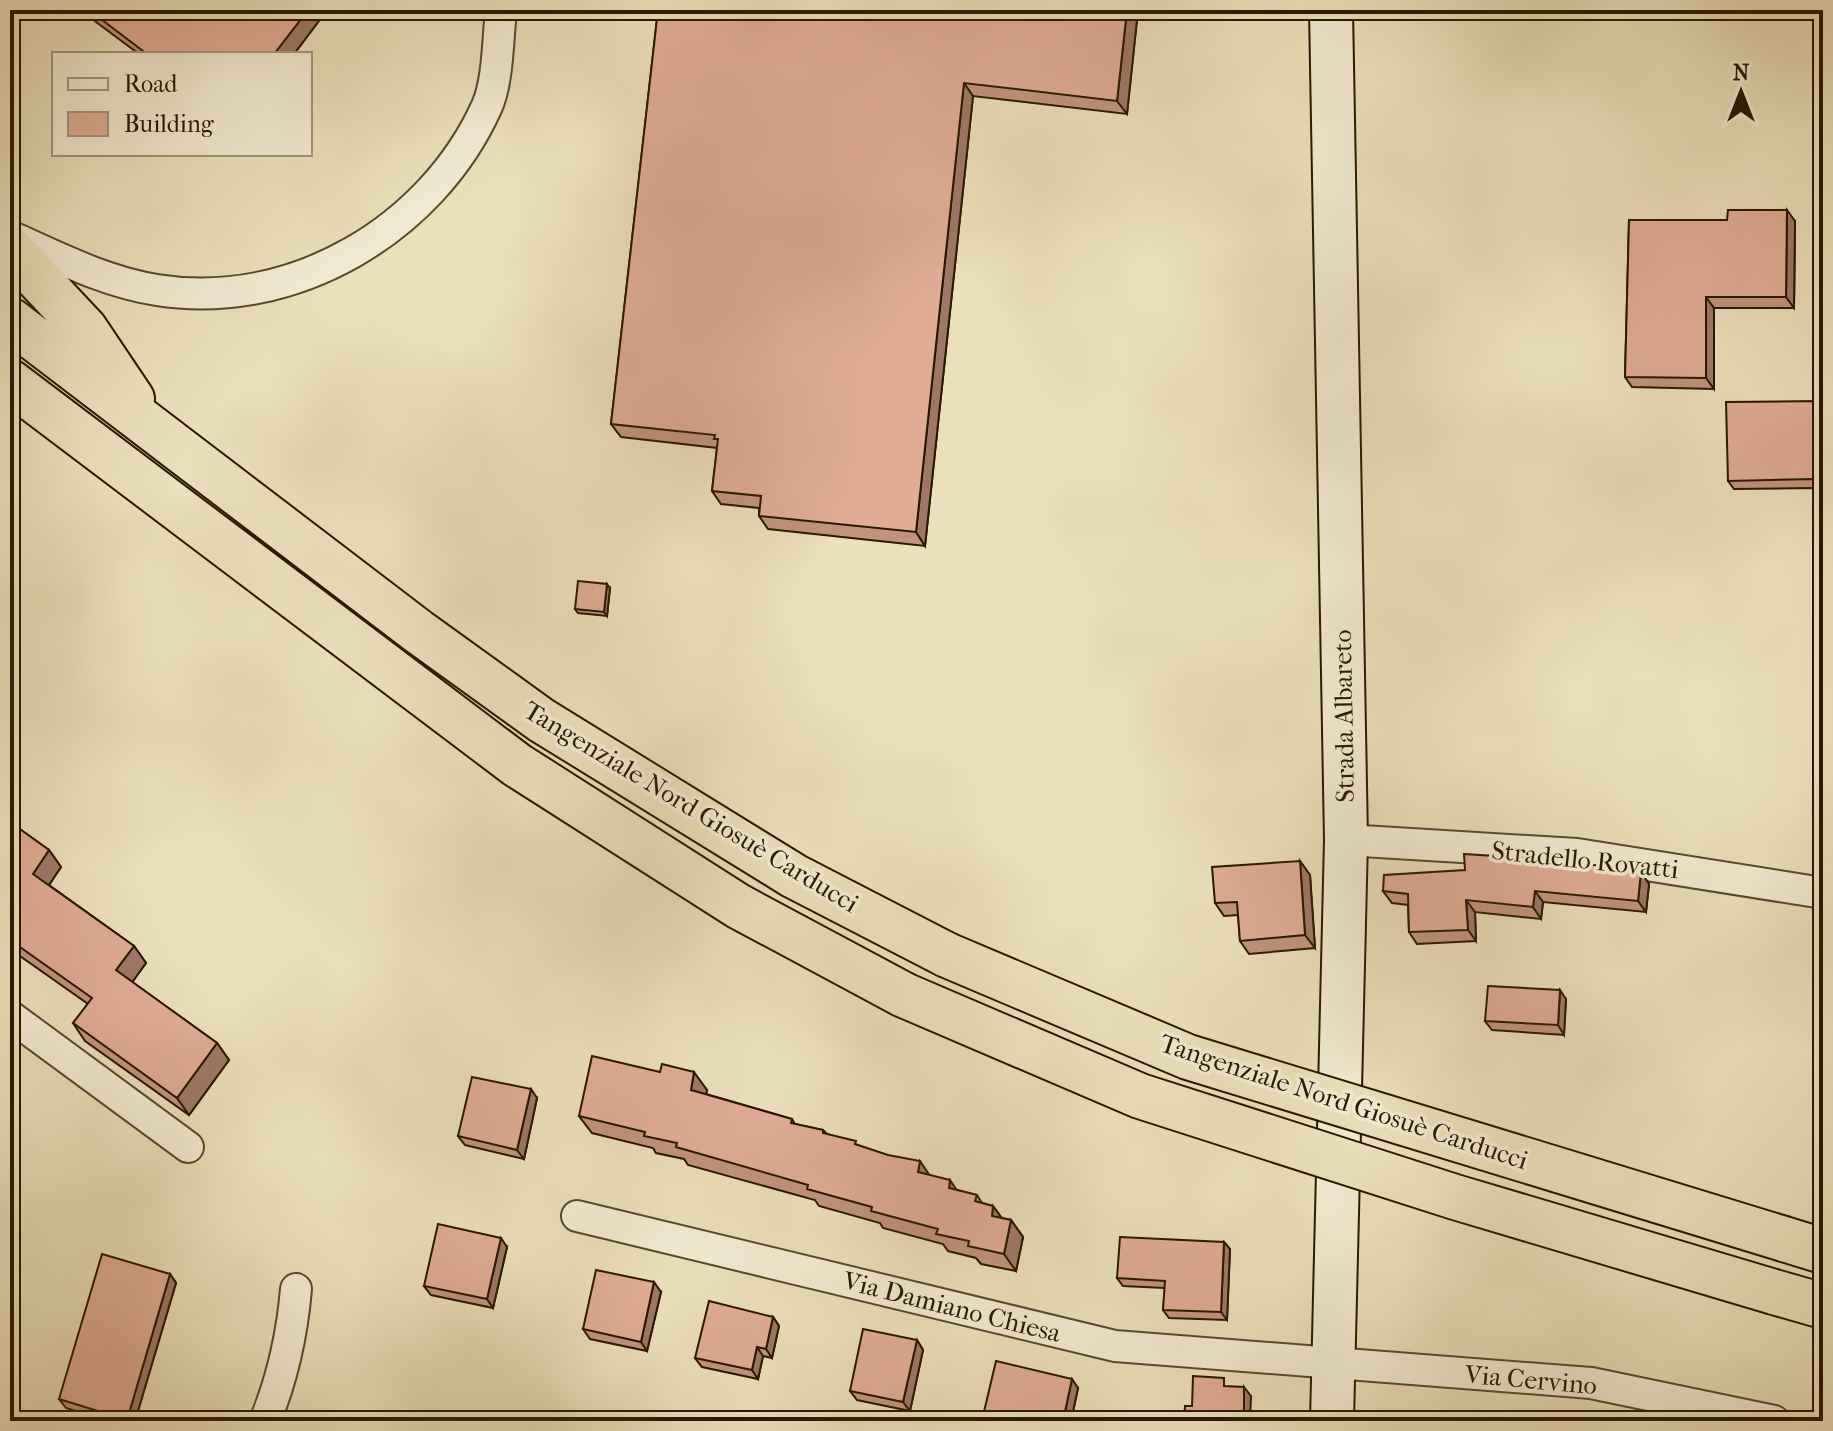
<svg xmlns="http://www.w3.org/2000/svg" width="1833" height="1431" font-family="'IM FELL French Canon',serif">
  <rect width="100%" height="100%" fill="#ebe0bc"/>
  <filter id="stains"><feTurbulence type="fractalNoise" baseFrequency=".0025" numOctaves="4"/><feColorMatrix values="0 0 0 0 .2 0 0 0 0 .09 0 0 0 0 .02 0 0 0 .5 -.17"/></filter>
  <radialGradient id="worn" r=".72"><stop offset=".6" stop-color="#630" stop-opacity="0"/><stop offset="1" stop-color="#630" stop-opacity=".3"/></radialGradient>
  <g fill="none" stroke-linecap="round" stroke-linejoin="round">
    <defs>
      <path id="street" d="M 10,236 C 57,257 105,282 157,290 C 293,312 432,229 487,106 C 498,82 498,37 501,10
        M 1346,840 L 1577,854 L 1823,893
        M 10,1016 L 188,1147
        M 577,1216 L 1115,1346 L 1591,1383 L 1774,1421
        M 265,1421 C 283,1377 292,1336 296,1289"/>
      <path id="secondary" d="M 1331,10 L 1346,840 L 1332,1421"/>
      <path id="highway" d="M 10,249 L 85,329 L 132,399
        M 10,320 L 419,632 L 541,720 L 794,876 L 947,955
        M 10,382 L 517,765 L 738,906 L 904,995
        M 1784,1239 L 1823,1251
        M 1774,1292 L 1823,1306"/>
    </defs>
    <!-- street casing -->
    <use href="#street" stroke="#594930" stroke-width="34"/>
    <!-- secondary casing -->
    <use href="#secondary" stroke="#281701" stroke-width="46"/>
    <!-- highway casing -->
    <use href="#highway" stroke="#281701" stroke-width="48"/>
    <!-- street -->
    <use href="#street" stroke="#f2ebd3" stroke-width="30"/>
    <!-- secondary -->
    <use href="#secondary" stroke="#f2ebd3" stroke-width="42"/>
    <!-- highway -->
    <use href="#highway" stroke="#ebe0bc" stroke-width="44"/>
    <defs>
      <path id="highway-bridge" d="M 947,955 L 1188,1057 L 1784,1239
        M 904,995 L 1140,1096 L 1455,1197 L 1774,1292"/>
    </defs>
    <!-- highway-bridge casing -->
    <use href="#highway-bridge" stroke="#281701" stroke-width="48" stroke-linecap="butt"/>
    <!-- highway-bridge -->
    <use href="#highway-bridge" stroke="#ebe0bc" stroke-width="44"/>
  </g>
  <!-- wall -->
  <path fill="#c19481" stroke="#281701" stroke-width="2" d="M 80,10 L 327,10 L 294,54 L 139,54 Z
    M 658,10 L 1138,10 L 1127,114 L 973,96 L 925,546 L 768,529 L 759,516 L 759,508 L 721,504 L 712,491 L 717,448 L 621,437 L 611,424 Z
    M 1629,220 L 1795,221 L 1794,308 L 1714,308 L 1714,389 L 1632,387 L 1625,377 Z
    M 1823,401 L 1823,500 L 1820,500 L 1814,492 L 1814,488 L 1734,489 L 1728,481 Z
    M 610,588 L 607,616 L 578,613 L 575,609 Z
    M 10,822 L 49,850 L 61,867 L 49,885 L 134,946 L 146,963 L 132,982 L 217,1043 L 229,1060 L 189,1115 L 85,1041 L 73,1023 L 88,1004 L 10,949 Z
    M 1300,861 L 1310,875 L 1315,948 L 1249,954 L 1240,941 L 1238,915 L 1224,916 L 1215,903 Z
    M 1641,872 L 1649,884 L 1646,912 L 1543,902 L 1541,919 L 1475,912 L 1476,941 L 1417,944 L 1409,932 L 1408,905 L 1392,903 L 1383,891 Z
    M 1566,999 L 1564,1035 L 1492,1030 L 1485,1021 Z
    M 660,1072 L 707,1090 L 706,1094 L 792,1119 L 795,1124 L 823,1130 L 827,1134 L 859,1146 L 930,1175 L 957,1190 L 977,1195 L 982,1203 L 993,1206 L 1002,1218 L 1011,1220 L 1023,1237 L 1016,1271 L 981,1264 L 976,1258 L 948,1251 L 943,1244 L 883,1228 L 880,1223 L 819,1206 L 815,1200 L 688,1165 L 684,1159 L 656,1153 L 653,1148 L 592,1133 L 579,1116 Z
    M 537,1098 L 524,1159 L 465,1145 L 458,1136 Z
    M 1224,1242 L 1230,1249 L 1227,1320 L 1169,1318 L 1163,1310 L 1165,1288 L 1123,1286 L 1117,1278 Z
    M 507,1247 L 493,1308 L 431,1295 L 424,1286 Z
    M 170,1274 L 176,1283 L 135,1421 L 107,1421 L 66,1408 L 59,1399 Z
    M 661,1292 L 647,1351 L 590,1339 L 583,1329 Z
    M 773,1317 L 779,1326 L 772,1358 L 763,1356 L 758,1379 L 702,1367 L 695,1358 Z
    M 917,1340 L 923,1350 L 910,1411 L 857,1400 L 850,1391 Z
    M 1078,1388 L 1071,1421 L 986,1421 L 983,1416 Z"/>
  <!-- shaded-wall -->
  <path fill="#9d7869" stroke="#281701" stroke-width="2" d="M 308,10 L 327,10 L 294,54 L 274,54 Z
    M 1127,10 L 1138,10 L 1127,114 L 1117,101 Z
    M 964,83 L 973,96 L 925,546 L 916,532 Z
    M 1787,210 L 1795,221 L 1794,308 L 1786,297 Z
    M 1706,297 L 1714,308 L 1714,389 L 1706,378 Z
    M 607,584 L 610,588 L 607,616 L 604,612 Z
    M 49,850 L 61,867 L 45,891 L 33,874 Z
    M 1300,861 L 1310,875 L 1315,948 L 1305,935 Z
    M 1641,872 L 1649,884 L 1646,912 L 1638,901 Z
    M 1535,891 L 1543,902 L 1541,919 L 1533,907 Z
    M 1466,900 L 1475,912 L 1476,941 L 1468,930 Z
    M 134,946 L 146,963 L 128,988 L 116,970 Z
    M 1560,990 L 1566,999 L 1564,1035 L 1558,1025 Z
    M 217,1043 L 229,1060 L 189,1115 L 177,1098 Z
    M 694,1072 L 707,1090 L 703,1107 L 691,1090 Z
    M 531,1089 L 537,1098 L 524,1159 L 517,1150 Z
    M 920,1161 L 932,1179 L 918,1172 Z
    M 950,1180 L 962,1198 L 949,1188 Z
    M 993,1206 L 1005,1223 L 992,1216 Z
    M 1011,1220 L 1023,1237 L 1016,1271 L 1004,1254 Z
    M 501,1238 L 507,1247 L 493,1308 L 487,1299 Z
    M 1224,1242 L 1230,1249 L 1227,1320 L 1221,1312 Z
    M 170,1274 L 176,1283 L 135,1421 L 128,1421 L 127,1420 Z
    M 654,1282 L 661,1292 L 647,1351 L 641,1342 Z
    M 773,1317 L 779,1326 L 772,1358 L 766,1349 Z
    M 917,1340 L 923,1350 L 910,1411 L 903,1402 Z
    M 757,1347 L 763,1356 L 758,1379 L 752,1370 Z
    M 1072,1379 L 1078,1388 L 1071,1421 L 1063,1421 Z
    M 1244,1387 L 1251,1396 L 1250,1421 L 1244,1421 Z"/>
  <!-- building -->
  <path fill="#e0ac96" stroke="#281701" stroke-width="2" d="M 89,10 L 308,10 L 274,54 L 147,54 Z
    M 658,10 L 1127,10 L 1117,101 L 964,83 L 916,532 L 759,516 L 761,496 L 712,491 L 718,439 L 714,439 L 715,435 L 611,424 Z
    M 1728,210 L 1787,210 L 1786,297 L 1706,297 L 1706,378 L 1625,377 L 1629,220 L 1727,220 Z
    M 1823,401 L 1823,492 L 1814,492 L 1814,479 L 1728,481 L 1726,402 Z
    M 578,581 L 607,584 L 604,612 L 575,609 Z
    M 10,822 L 49,850 L 33,874 L 134,946 L 116,970 L 217,1043 L 177,1098 L 73,1023 L 92,998 L 10,940 Z
    M 1464,854 L 1560,860 L 1641,872 L 1638,901 L 1535,891 L 1533,907 L 1466,900 L 1468,930 L 1409,932 L 1408,894 L 1383,891 L 1384,875 L 1465,870 Z
    M 1300,861 L 1305,935 L 1240,941 L 1237,902 L 1215,903 L 1212,867 Z
    M 1488,986 L 1560,990 L 1558,1025 L 1485,1021 Z
    M 592,1056 L 660,1072 L 662,1064 L 694,1072 L 691,1090 L 792,1119 L 791,1123 L 823,1130 L 823,1133 L 856,1141 L 855,1144 L 888,1155 L 920,1161 L 918,1172 L 950,1180 L 949,1188 L 977,1195 L 975,1201 L 993,1206 L 992,1216 L 1011,1220 L 1004,1254 L 968,1246 L 969,1241 L 936,1234 L 938,1229 L 871,1211 L 872,1207 L 807,1189 L 808,1185 L 676,1147 L 677,1143 L 644,1136 L 645,1132 L 579,1116 Z
    M 472,1077 L 531,1089 L 517,1150 L 458,1136 Z
    M 438,1224 L 501,1238 L 487,1299 L 424,1286 Z
    M 1120,1237 L 1224,1242 L 1221,1312 L 1163,1310 L 1165,1281 L 1117,1278 Z
    M 102,1254 L 170,1274 L 127,1420 L 59,1399 Z
    M 596,1270 L 654,1282 L 641,1342 L 583,1329 Z
    M 709,1301 L 773,1317 L 766,1349 L 757,1347 L 752,1370 L 695,1358 Z
    M 863,1329 L 917,1340 L 903,1402 L 850,1391 Z
    M 996,1361 L 1072,1379 L 1063,1421 L 1005,1421 L 983,1416 Z
    M 1193,1376 L 1224,1378 L 1224,1386 L 1244,1387 L 1244,1421 L 1184,1421 L 1185,1406 L 1192,1406 Z"/>
  <g text-anchor="middle" dominant-baseline="central" stroke-width="7" stroke-linejoin="round" paint-order="stroke">
    <!-- street labels -->
    <g font-size="26" fill="#281701" stroke="#f2ebd3">
      <text transform="translate(1344 716) rotate(-91)">Strada Albareto</text>
      <text transform="translate(691 807) rotate(31)">Tangenziale Nord Giosuè Carducci</text>
      <text transform="translate(1585 860) rotate(6)">Stradello Rovatti</text>
      <text transform="translate(1344 1102) rotate(18)">Tangenziale Nord Giosuè Carducci</text>
      <text transform="translate(952 1307) rotate(14)">Via Damiano Chiesa</text>
      <text transform="translate(1531 1380) rotate(5)">Via Cervino</text>
    </g>
  </g>
  <!-- margin -->
  <rect width="1833" height="1431" fill="none" stroke="#ebe0bc" stroke-width="40"/>
  <rect x="12" y="12" width="1809" height="1407" fill="none" stroke="#281701" stroke-width="4"/>
  <rect x="20" y="20" width="1793" height="1391" fill="none" stroke="#281701" stroke-width="2"/>
  <!-- legend -->
  <rect x="52" y="52" width="260" height="104" fill="#f2ebd3" stroke="#a1967f" stroke-width="2"/>
  <rect x="68" y="78" width="40" height="12" fill="#f2ebd3" stroke="#a1967f" stroke-width="2"/>
  <text x="124" y="92" font-size="24" fill="#281701">Road</text>
  <rect x="68" y="112" width="40" height="24" fill="#e0ac96" stroke="#a1967f" stroke-width="2"/>
  <text x="124" y="132" font-size="24" fill="#281701">Building</text>
  <!-- north arrow -->
  <g transform="translate(1741 92)" stroke="#f2ebd3" stroke-width="6" paint-order="stroke">
  <path d="M0-6L14 30L0 20L-14 30Z" fill="#281701"/>
  <text y="-12" font-size="22" font-weight="bold" text-anchor="middle" fill="#281701">N</text>
  </g>
  <rect width="100%" height="100%" filter="url(#stains)"/>
  <rect width="100%" height="100%" fill="url(#worn)"/>
</svg>
